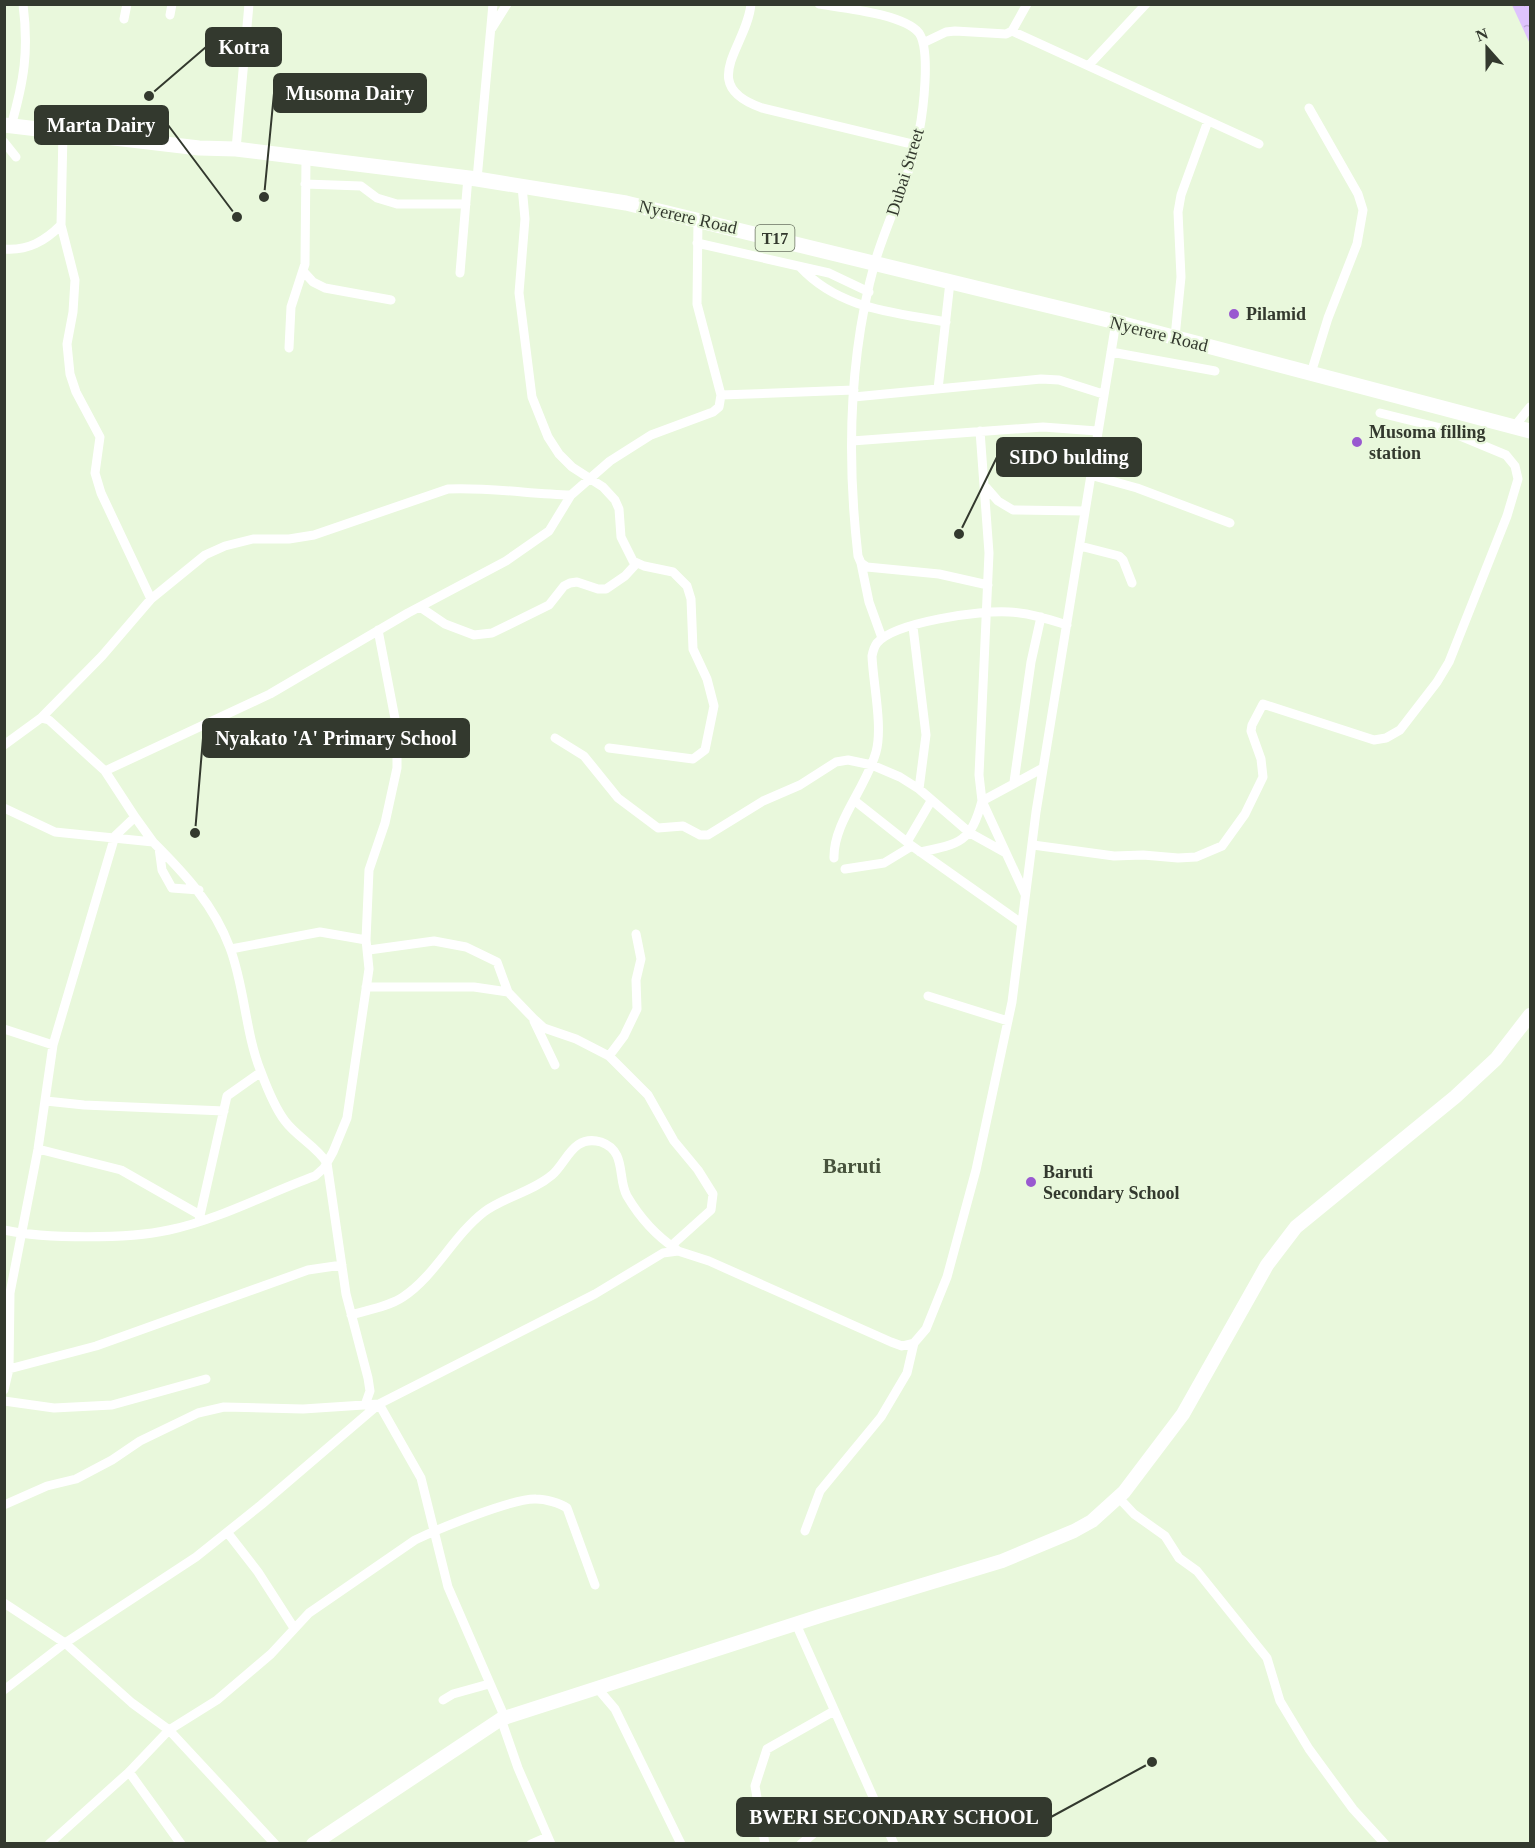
<svg xmlns="http://www.w3.org/2000/svg" width="1535" height="1848" font-family="'Times New Roman',serif">
  <defs>
    <pattern id="water-ripples" width="26" height="14" patternUnits="userSpaceOnUse" patternTransform="scale(1.5)"><rect width="26" height="14" fill="#dec3fd"/><path d="M2 4q2-2 4 0t4 0M15 11q2-2 4 0t4 0" fill="none" stroke="#bfa8d9"/></pattern>
  </defs>
  <rect width="100%" height="100%" fill="#e9f8dc"/>
  <!-- water -->
  <path fill="url(#water-ripples)" d="M 1512,5 L 1530,5 L 1530,44 Z"/>
  <g fill="none" stroke-linecap="round" stroke-linejoin="round">
    <!-- street -->
    <path stroke="#fff" stroke-width="9" d="M 751,4 C 747,47 696,85 762,108 L 916,145
      M 819,4 C 843,8 904,14 919,33 C 931,50 923,112 919,132 C 910,178 888,218 875,262 C 849,356 847,460 858,556 L 861,563 L 867,567 L 939,574 L 988,585
      M 170,15 L 172,4
      M 124,19 L 127,4
      M 492,28 L 507,4
      M 1012,31 L 1259,144
      M 923,43 L 946,32 L 955,31 L 1006,34 L 1012,31 L 1027,4
      M 1089,65 L 1146,4
      M 1309,108 L 1358,194 L 1363,210 L 1357,244 L 1328,318 L 1311,373
      M 11,126 C 24,81 29,51 23,4
      M 63,132 L 61,225 L 75,280 L 73,312 L 67,344 L 70,374 L 76,392 L 100,437 L 95,473 L 101,493 L 151,599
      M 4,142 L 16,157
      M 236,149 L 249,4
      M 477,179 L 493,4
      M 305,184 L 361,186 L 377,198 L 397,204 L 466,204
      M 522,186 L 525,219 L 519,293 L 532,397 L 548,437 L 559,454 L 572,467 L 603,487 L 615,500 L 619,509 L 621,537 L 633,561 L 644,566 L 673,572 L 687,586 L 691,599 L 693,649 L 707,679 L 714,706 L 705,750 L 693,759 L 609,748
      M 697,243 L 829,273 L 869,292
      M 4,249 C 28,251 45,241 61,225
      M 800,267 C 839,309 892,312 946,322
      M 303,271 L 313,282 L 325,288 L 391,300
      M 460,273 L 468,177
      M 1175,337 L 1181,277 L 1178,212 L 1181,195 L 1208,121
      M 289,348 L 291,307 L 305,264 L 306,158
      M 1111,352 L 1215,371
      M 938,389 L 950,282
      M 721,395 L 854,390
      M 854,397 L 1041,379 L 1059,380 L 1103,394
      M 1514,427 L 1530,407
      M 980,431 L 989,553 L 979,775 L 982,801 L 1025,894
      M 852,441 L 1043,427 L 1097,431
      M 1090,475 L 1137,488 L 1230,523
      M 984,485 L 998,501 L 1013,510 L 1085,511
      M 1080,546 L 1119,556 L 1123,560 L 1132,583
      M 861,563 L 869,602 L 882,638
      M 420,607 L 445,624 L 474,635 L 492,633 L 549,605 L 564,586 L 570,583 L 577,582 L 598,589 L 606,589 L 625,576 L 636,564
      M 913,627 L 926,735 L 919,789
      M 41,718 L 102,656 L 151,599 L 205,555 L 225,546 L 253,539 L 289,539 L 314,535 L 448,489 C 488,487 531,494 571,495
      M 555,738 L 584,756 L 618,798 L 658,828 L 683,826 L 700,835 L 708,835 L 763,801 L 800,785 L 836,762 L 848,760 L 872,765 L 900,777 L 919,789 L 970,833 L 1006,853
      M 4,745 L 41,718 L 49,720 L 105,771 L 270,694 L 408,613 L 506,561 L 549,531 L 571,495 L 610,461 L 651,435 L 713,412 L 719,407 L 721,395 L 697,304 L 698,219
      M 1014,782 L 1031,662 L 1041,617
      M 855,801 L 912,846 L 1021,923
      M 4,808 L 55,832 L 153,842 C 185,874 214,905 230,948 C 245,988 245,1032 261,1072 C 267,1088 275,1108 285,1121 C 297,1137 316,1146 327,1163 L 346,1294 L 368,1378 L 370,1391 L 365,1405
      M 135,817 L 153,842
      M 907,842 L 931,801
      M 1033,845 L 1114,856 L 1143,855 L 1178,858 L 1196,857 L 1222,846 L 1245,814 L 1263,777 L 1261,759 L 1251,731 L 1252,725 L 1263,704 L 1374,740 L 1386,738 L 1400,730 L 1437,682 L 1449,662 L 1507,516 L 1518,479 L 1515,466 L 1506,455 L 1441,428 L 1380,413
      M 159,848 L 162,870 L 172,888 L 199,890
      M 920,852 C 960,844 971,842 982,801 L 1043,768
      M 834,858 C 833,823 866,788 876,752 C 883,727 873,683 872,656 C 873,651 874,647 877,643 C 895,622 981,610 1009,612 C 1029,613 1048,619 1067,625
      M 845,869 L 884,863 L 912,846
      M 231,949 L 320,932 L 366,940
      M 369,950 L 434,941 L 466,947 L 497,962 L 508,992 L 534,1019 L 544,1028 L 576,1039 L 609,1056 L 648,1095 L 674,1141 L 698,1170 L 713,1194 L 711,1210 L 671,1246
      M 366,987 L 474,987 L 508,992
      M 928,996 L 1008,1021
      M 534,1021 L 555,1065
      M 4,1029 L 53,1045
      M 609,1056 L 624,1036 L 637,1009 L 636,980 L 641,959 L 636,934
      M 46,1101 L 84,1105 L 224,1111
      M 38,1149 L 121,1170 L 200,1215
      M 199,1220 L 227,1096 L 261,1072
      M 4,1230 C 45,1239 129,1239 169,1230 C 218,1220 268,1193 315,1176 L 324,1168 L 333,1152 L 347,1118 L 369,969 L 366,940 L 369,870 L 385,823 L 397,768 L 397,729 L 378,630
      M 351,1315 C 367,1310 388,1307 403,1297 C 435,1276 453,1236 484,1212 C 504,1197 532,1192 552,1175 C 567,1162 573,1134 601,1142 C 627,1151 617,1178 627,1196 C 640,1218 655,1235 676,1249
      M 9,1369 L 96,1346 L 308,1270 L 342,1265
      M 4,1390 L 9,1369 L 10,1293 L 38,1149 L 53,1045 L 115,836 L 135,817 L 105,771
      M 4,1401 L 54,1408 L 112,1405 L 206,1379
      M 1119,1498 L 1134,1514 L 1165,1536 L 1179,1558 L 1197,1571 L 1267,1658 L 1280,1701 L 1309,1749 L 1353,1809 L 1385,1844
      M 4,1505 L 47,1486 L 76,1479 L 112,1460 L 140,1441 L 198,1413 L 224,1407 L 303,1409 L 379,1404 L 421,1478 L 448,1587 L 505,1718
      M 805,1531 L 820,1491 L 881,1417 L 907,1373 L 914,1343 L 926,1329 L 947,1277 L 976,1170 L 1012,1002 L 1036,812 L 1116,322
      M 227,1532 L 258,1572 L 294,1628
      M 4,1603 L 65,1643 L 132,1703 L 169,1730 L 275,1844
      M 796,1624 L 894,1844
      M 598,1689 L 615,1709 L 681,1844
      M 4,1690 L 65,1643 L 196,1557 L 261,1505 L 379,1404 L 595,1294 L 663,1253 L 678,1251 L 709,1261 L 891,1342 L 902,1346 L 914,1343
      M 443,1700 L 453,1694 L 489,1684
      M 501,1719 L 518,1768 L 551,1844
      M 129,1772 L 181,1844
      M 763,1822 C 803,1807 839,1792 879,1814
      M 49,1844 L 129,1772 L 169,1730 L 217,1700 L 271,1654 L 309,1613 L 415,1540 C 438,1529 513,1498 536,1499 C 545,1499 560,1503 567,1508 L 595,1585
      M 531,1844 L 547,1837
      M 765,1844 L 755,1786 L 767,1749 L 834,1711
      M 801,1844 L 813,1834 L 813,1823"/>
    <!-- secondary -->
    <path stroke="#fff" stroke-width="14" d="M 313,1844 L 501,1719 L 823,1615 L 1002,1561 L 1074,1531 L 1092,1521 L 1124,1492 L 1183,1414 L 1267,1265 L 1296,1227 L 1455,1097 L 1496,1059 L 1530,1015"/>
    <!-- primary -->
    <path stroke="#fff" stroke-width="15" d="M 4,125 L 199,148 L 236,149 L 477,179 L 626,203 L 1116,322 L 1530,431"/>
  </g>
  <!-- markers -->
  <g fill="#9959d0" stroke="#e9f8dc" stroke-width="2">
    <circle cx="1234" cy="314" r="6"/>
    <circle cx="1357" cy="442" r="6"/>
    <circle cx="1031" cy="1182" r="6"/>
  </g>
  <g text-anchor="middle" dominant-baseline="central" stroke-width="4.5" stroke-linejoin="round" paint-order="stroke">
    <!-- shield labels -->
    <rect fill="#e9f8dc" stroke="#6a7262" stroke-width="1.5" x="755.5" y="225" width="39" height="26" rx="4.5"/>
    <g font-size="16" font-weight="bold" fill="#33392e">
      <text x="775" y="238">T17</text>
    </g>
    <!-- street labels -->
    <g font-size="18" fill="#33392e" stroke="#e9f8dc">
      <text transform="translate(905 172) rotate(-73)">Dubai Street</text>
      <text transform="translate(688 217) rotate(13)">Nyerere Road</text>
      <text transform="translate(1159 334) rotate(14)">Nyerere Road</text>
    </g>
    <!-- poi labels -->
    <g font-size="18" font-weight="bold" fill="#33392e" stroke="#e9f8dc" text-anchor="start">
      <text x="1246" y="314">Pilamid</text>
      <text x="1369" y="432">Musoma filling<tspan x="1369" dy="21">station</tspan></text>
      <text x="1043" y="1172">Baruti<tspan x="1043" dy="21">Secondary School</tspan></text>
    </g>
    <!-- quarter labels -->
    <g font-size="21" font-weight="bold" fill="#47533c" stroke="#e9f8dc">
      <text x="852" y="1166">Baruti</text>
    </g>
  </g>
  <!-- callouts -->
  <path fill="none" stroke="#33392e" stroke-width="2" d="M149 96L206 47M264 197L274 93M237 217L168 125M959 534L997 457M195 833L203 738M1152 1762L1051 1817"/>
  <g fill="#33392e" stroke="#e9f8dc" stroke-width="2">
    <circle cx="149" cy="96" r="6"/>
    <circle cx="264" cy="197" r="6"/>
    <circle cx="237" cy="217" r="6"/>
    <circle cx="959" cy="534" r="6"/>
    <circle cx="195" cy="833" r="6"/>
    <circle cx="1152" cy="1762" r="6"/>
  </g>
  <g fill="#33392e" stroke="#33392e" stroke-width="2">
    <rect x="206" y="28" width="75" height="38" rx="6"/>
    <rect x="274" y="74" width="152" height="38" rx="6"/>
    <rect x="35" y="106" width="133" height="38" rx="6"/>
    <rect x="997" y="438" width="144" height="38" rx="6"/>
    <rect x="203" y="719" width="266" height="38" rx="6"/>
    <rect x="737" y="1798" width="314" height="38" rx="6"/>
  </g>
  <g font-size="20" text-anchor="middle" font-weight="bold" fill="#fff">
    <text x="244" y="54">Kotra</text>
    <text x="350" y="100">Musoma Dairy</text>
    <text x="101" y="132">Marta Dairy</text>
    <text x="1069" y="464">SIDO bulding</text>
    <text x="336" y="745">Nyakato 'A' Primary School</text>
    <text x="894" y="1824">BWERI SECONDARY SCHOOL</text>
  </g>
  <!-- border -->
  <rect width="1535" height="1848" fill="none" stroke="#33392e" stroke-width="12"/>
  <!-- north arrow -->
  <g transform="translate(1487 48) rotate(339)" stroke="#e9f8dc" stroke-width="4.5" paint-order="stroke">
  <path d="M0-4.5L10 22L0 15L-10 22Z" fill="#33392e"/>
  <text y="-9" font-size="16" font-weight="bold" text-anchor="middle" fill="#33392e">N</text>
  </g>
</svg>
